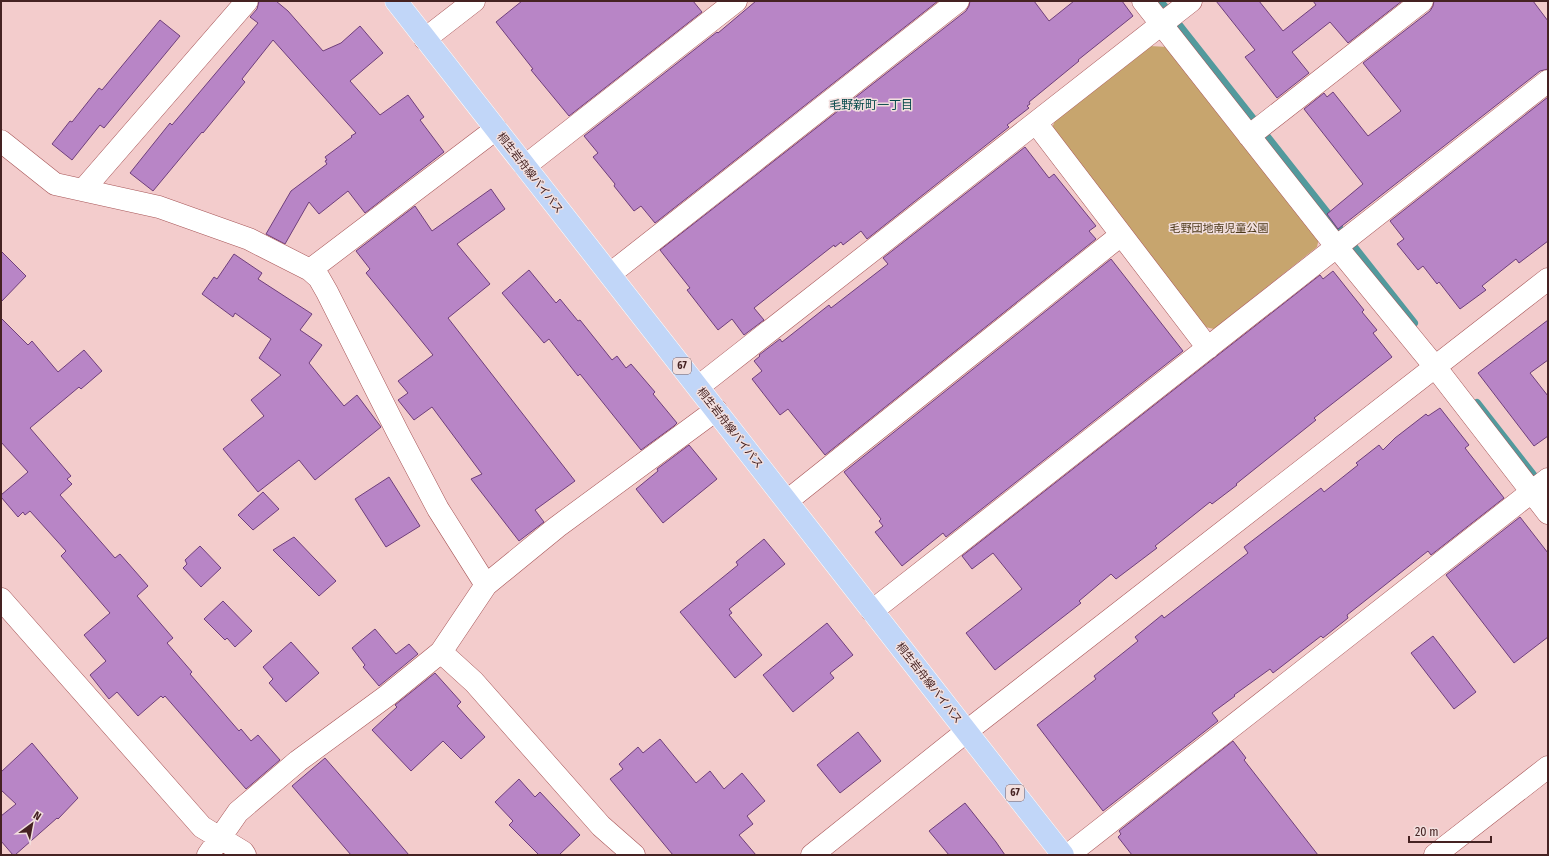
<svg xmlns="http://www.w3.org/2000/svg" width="1549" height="856" font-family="'Fira Sans Condensed','Noto Sans JP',sans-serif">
  <rect width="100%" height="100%" fill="#f3cccc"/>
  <!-- green -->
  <path fill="#c7a56e" d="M 1149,46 L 1169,47 L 1319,238 L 1317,247 L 1214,329 L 1205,327 L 1052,128 L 1056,118 Z"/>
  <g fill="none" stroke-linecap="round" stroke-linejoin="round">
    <!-- stream -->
    <path stroke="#529a9d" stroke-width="8" d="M 1160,1 L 1414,323
      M 1477,403 L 1548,494"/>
  </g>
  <!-- building -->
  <path fill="#b885c6" stroke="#6f3f7b" d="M 259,1 L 276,1 L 288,11 L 323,51 L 341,43 L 360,26 L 383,53 L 350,81 L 380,115 L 408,95 L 424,117 L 420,120 L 444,152 L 365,213 L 348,191 L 319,214 L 309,202 L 285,244 L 266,234 L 291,191 L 327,164 L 325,161 L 327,160 L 325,157 L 352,137 L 351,136 L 356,133 L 273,40 L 242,79 L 245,82 L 203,133 L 202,132 L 153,191 L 130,173 L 170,123 L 172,125 L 258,23 L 250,17 L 257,9 Z
    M 522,1 L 693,1 L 702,12 L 569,116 L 531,70 L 533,69 L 496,22 Z
    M 756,1 L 938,1 L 655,223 L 641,206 L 634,211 L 614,186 L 615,184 L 593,157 L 598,153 L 584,136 L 717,32 L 718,33 Z
    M 970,1 L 1034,1 L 1049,21 L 1074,1 L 1122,1 L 1133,16 L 1078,60 L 1079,61 L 1029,102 L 1030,104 L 1027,106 L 1029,108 L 1007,125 L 1009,127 L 867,239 L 861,231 L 843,245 L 841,242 L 835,247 L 834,245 L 754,308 L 764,320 L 744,335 L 732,319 L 718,330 L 687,290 L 690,288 L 660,250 L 966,11 L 969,6 Z
    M 1216,1 L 1259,1 L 1283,31 L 1316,5 L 1313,1 L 1402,1 L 1348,43 L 1330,22 L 1292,52 L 1309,73 L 1277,98 L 1245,57 L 1255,50 Z
    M 1434,1 L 1533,1 L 1548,21 L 1548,69 L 1540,71 L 1338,229 L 1327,214 L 1363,184 L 1304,109 L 1324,93 L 1327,97 L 1333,92 L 1368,136 L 1401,111 L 1363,63 L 1430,11 L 1433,6 Z
    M 160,20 L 180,36 L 104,128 L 100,125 L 72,160 L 52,144 L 70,121 L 72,122 L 99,88 L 102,90 Z
    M 1548,97 L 1548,241 L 1519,263 L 1516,259 L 1482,286 L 1486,290 L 1460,309 L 1439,282 L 1437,284 L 1423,266 L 1418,270 L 1397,244 L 1404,239 L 1390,221 Z
    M 1025,147 L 1049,178 L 1054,174 L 1096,226 L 1089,231 L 1096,239 L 825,455 L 788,409 L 780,415 L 752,379 L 762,371 L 754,361 L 760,356 L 759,355 L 780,339 L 782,342 L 829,305 L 831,308 L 888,264 L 883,258 Z
    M 491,189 L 505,209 L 457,244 L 490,284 L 448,318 L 575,481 L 535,510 L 544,522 L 519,541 L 471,479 L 482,474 L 432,407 L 414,420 L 398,400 L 408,393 L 398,381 L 433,355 L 366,273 L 370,269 L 356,251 L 415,206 L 432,231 Z
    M 1,251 L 26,276 L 1,302 Z
    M 234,254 L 262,273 L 258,279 L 312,314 L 300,330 L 322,345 L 309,363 L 344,406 L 357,395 L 381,427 L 315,480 L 299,460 L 258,492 L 223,449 L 264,416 L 251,400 L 281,375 L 259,358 L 271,339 L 235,313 L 233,317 L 202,294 L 214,277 L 217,279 Z
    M 1111,259 L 1183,351 L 946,537 L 943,533 L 902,566 L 875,532 L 883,526 L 879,521 L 881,519 L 844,472 Z
    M 529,270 L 556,303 L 560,299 L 578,321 L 580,320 L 612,360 L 617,356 L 626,368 L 631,364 L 655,392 L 653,394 L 677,423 L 674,426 L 641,450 L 580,374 L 578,376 L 549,339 L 544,343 L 502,293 Z
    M 1333,271 L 1364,310 L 1362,312 L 1377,330 L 1373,333 L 1392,357 L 1314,418 L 1316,420 L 1236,484 L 1237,485 L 1212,504 L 1210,502 L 1155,546 L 1157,548 L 1116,579 L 1111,574 L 1079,601 L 1081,603 L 995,670 L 966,633 L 1022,589 L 993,553 L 972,569 L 962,556 L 1320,275 L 1323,279 Z
    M 1,318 L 28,345 L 32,341 L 58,372 L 84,350 L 102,371 L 81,389 L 79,387 L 30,428 L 71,476 L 67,479 L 72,484 L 60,495 L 115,558 L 120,554 L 148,586 L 137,596 L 173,638 L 167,643 L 192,672 L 190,674 L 239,731 L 241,729 L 251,741 L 258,735 L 280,760 L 246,789 L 165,696 L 163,698 L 161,696 L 138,716 L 117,692 L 109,699 L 90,675 L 106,661 L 84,635 L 110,613 L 61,556 L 66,551 L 30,511 L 25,515 L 23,512 L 18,517 L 1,497 L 1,495 L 28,472 L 1,442 Z
    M 1548,320 L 1548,360 L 1530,373 L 1548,396 L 1548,436 L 1534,446 L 1478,373 Z
    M 1440,408 L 1469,445 L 1465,448 L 1504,498 L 1431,555 L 1428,551 L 1347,615 L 1348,618 L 1323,638 L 1321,636 L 1273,673 L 1270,669 L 1234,695 L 1235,696 L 1212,713 L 1218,721 L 1103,811 L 1037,725 L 1096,679 L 1094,676 L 1138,641 L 1135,637 L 1162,615 L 1164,618 L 1248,553 L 1244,547 L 1321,488 L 1324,492 L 1358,465 L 1356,463 L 1379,445 L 1383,450 L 1395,438 L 1426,414 L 1428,416 Z
    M 689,445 L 717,479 L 663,523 L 636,489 L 658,471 L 657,469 Z
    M 389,477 L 420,526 L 386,547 L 355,499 Z
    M 263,492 L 279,509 L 253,530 L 238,515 Z
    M 1520,517 L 1548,553 L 1548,637 L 1514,663 L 1446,575 Z
    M 294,537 L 336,581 L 319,596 L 273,550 Z
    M 764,539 L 785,564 L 729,609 L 732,613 L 729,615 L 762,655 L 735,678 L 680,612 L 738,565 L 736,562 Z
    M 200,546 L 221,568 L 201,587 L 183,568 L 187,564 L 185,560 Z
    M 223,601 L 252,631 L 235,647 L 227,638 L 225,640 L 204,619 Z
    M 827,623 L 853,655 L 830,673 L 834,678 L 793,712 L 763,675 Z
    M 375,629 L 396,654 L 409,644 L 418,654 L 379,686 L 363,667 L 365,665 L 352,648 Z
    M 1433,636 L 1476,692 L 1454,709 L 1411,653 Z
    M 291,642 L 319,673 L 286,702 L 269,683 L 273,679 L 263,667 Z
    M 435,673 L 461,702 L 457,706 L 485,737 L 461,759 L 443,741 L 411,771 L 372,730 L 397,707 L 395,705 Z
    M 858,732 L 881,761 L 840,793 L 817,765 Z
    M 660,739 L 696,783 L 710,771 L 724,789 L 742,773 L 765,801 L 747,816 L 753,824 L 739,835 L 756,855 L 673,855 L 610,779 L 623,769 L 619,764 L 638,747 L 643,753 Z
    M 1233,741 L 1246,758 L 1244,760 L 1318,855 L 1132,855 L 1118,837 L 1121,834 L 1119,831 Z
    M 32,743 L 78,798 L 58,819 L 57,818 L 15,855 L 13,855 L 1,841 L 1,816 L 16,804 L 1,790 L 1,772 Z
    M 325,758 L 373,813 L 409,855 L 351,855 L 292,786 Z
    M 519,779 L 535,797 L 540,792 L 580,835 L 559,855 L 539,855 L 509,825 L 513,821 L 495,802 Z
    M 965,803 L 996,842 L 1005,855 L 949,855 L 929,831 Z"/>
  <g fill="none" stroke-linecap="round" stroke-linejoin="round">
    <defs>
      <path id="minor" d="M 1143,1 L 1336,246 L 1436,368 L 1548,513
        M 425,39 L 474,1
        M 1036,123 L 1208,348
        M 1249,136 L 1422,1
        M 1,141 L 55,184 L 159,207 L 249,239 L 310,270 L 319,278 L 327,292 L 397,431 L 438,509 L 486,585
        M 525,166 L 736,1
        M 83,190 L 247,1
        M 310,270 L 496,129
        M 610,274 L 958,1
        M 698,387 L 1191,1
        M 787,501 L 1121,235
        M 1,599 L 202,827 L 243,852 L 245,855
        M 872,611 L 1548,81
        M 441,652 L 474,682 L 601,826 L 634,855
        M 208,855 L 238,812 L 298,761 L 388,695 L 441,652 L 486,585 L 557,527 L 716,410
        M 812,855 L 967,731 L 1548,279
        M 1068,855 L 1548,479
        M 1435,855 L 1548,767"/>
      <path id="major" d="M 396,1 L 1063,855"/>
    </defs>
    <!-- minor casing -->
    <use href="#minor" stroke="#a75557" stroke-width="23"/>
    <!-- major casing -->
    <use href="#major" stroke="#fff" stroke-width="23"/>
    <!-- minor -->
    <use href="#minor" stroke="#fff" stroke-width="22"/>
    <!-- major -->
    <use href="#major" stroke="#c1d6f8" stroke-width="22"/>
  </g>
  <g text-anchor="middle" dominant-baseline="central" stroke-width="3" stroke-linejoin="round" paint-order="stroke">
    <!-- shield labels -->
    <g fill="#f2dfde" stroke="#795b5a" stroke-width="1">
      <rect x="673" y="358" width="18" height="16" rx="3"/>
      <rect x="1006" y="785" width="18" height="16" rx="3"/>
    </g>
    <g font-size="10" font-weight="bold" fill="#452222">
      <text x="682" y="366">67</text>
      <text x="1015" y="793">67</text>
    </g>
    <!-- street labels -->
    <g font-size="11" fill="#452222" stroke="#f2dfde">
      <text transform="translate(530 173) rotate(52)">桐生岩舟線バイパス</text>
      <text transform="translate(730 428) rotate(52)">桐生岩舟線バイパス</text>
      <text transform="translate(929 683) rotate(52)">桐生岩舟線バイパス</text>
    </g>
    <!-- park labels -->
    <g font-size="11" fill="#4b3818" stroke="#f2dfde">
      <text x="1219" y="228">毛野団地南児童公園</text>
    </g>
    <!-- neighbourhood labels -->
    <g font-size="12" fill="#05484a" stroke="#f2dfde">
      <text x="871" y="105">毛野新町一丁目</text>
    </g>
  </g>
  <!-- border -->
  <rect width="1549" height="856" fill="none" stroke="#452222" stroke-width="4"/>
  <!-- north arrow -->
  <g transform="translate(32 824) rotate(32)" stroke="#f2dfde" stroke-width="3" paint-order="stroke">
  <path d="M0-3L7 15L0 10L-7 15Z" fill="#452222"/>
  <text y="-6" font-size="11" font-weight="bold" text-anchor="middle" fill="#452222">N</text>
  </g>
  <!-- scale -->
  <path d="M1409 836v6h82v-6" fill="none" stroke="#452222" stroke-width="2"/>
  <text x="1415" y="836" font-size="12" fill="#452222" stroke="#f2dfde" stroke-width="3" paint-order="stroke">20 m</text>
</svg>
